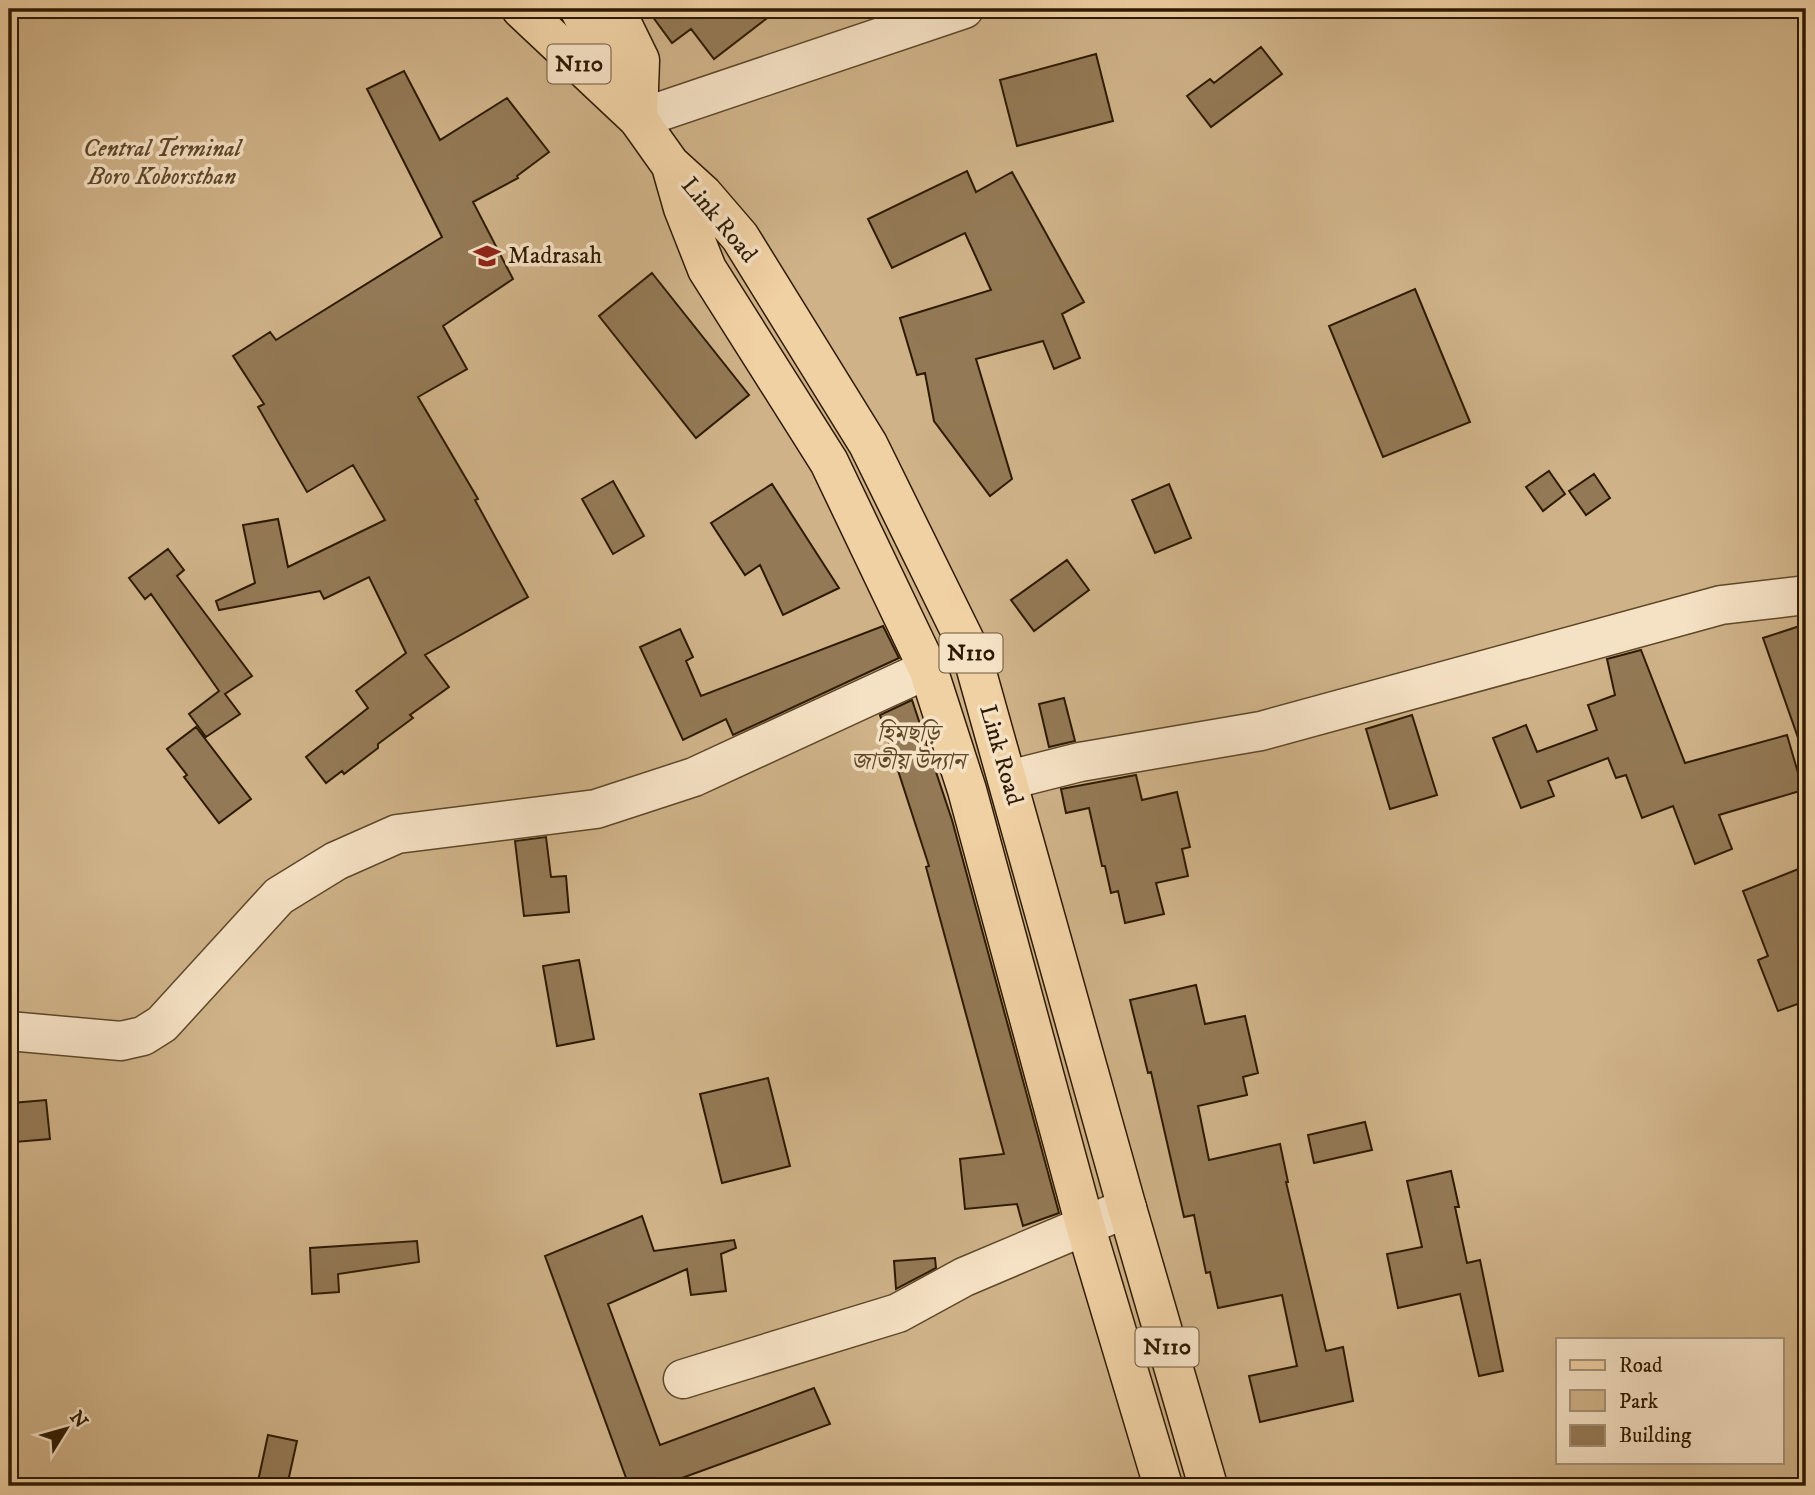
<svg xmlns="http://www.w3.org/2000/svg" width="1815" height="1495" font-family="'IM FELL DW Pica','Noto Serif Bengali',serif">
  <rect width="100%" height="100%" fill="#f0d1a4"/>
  <filter id="stains"><feTurbulence type="fractalNoise" baseFrequency=".00286" numOctaves="4"/><feColorMatrix values="0 0 0 0 .2 0 0 0 0 .09 0 0 0 0 .02 0 0 0 .5 -.17"/></filter>
  <radialGradient id="worn" r=".72"><stop offset=".6" stop-color="#630" stop-opacity="0"/><stop offset="1" stop-color="#630" stop-opacity=".3"/></radialGradient>
  <!-- green -->
  <path fill="#cfb288" stroke="#7e6644" stroke-width="2" fill-rule="evenodd" d="M 9,9 L 1806,9 L 1806,1486 L 9,1486 ZM 1558,1339 L 1782,1339 L 1782,1462 L 1558,1462 Z"/>
  <!-- building -->
  <path fill="#937955" stroke="#2e1a00" stroke-width="2" d="M 647,9 L 779,9 L 714,59 L 691,29 L 672,43 Z
    M 1261,47 L 1282,74 L 1211,127 L 1187,96 L 1210,79 L 1214,83 Z
    M 1096,54 L 1113,121 L 1017,146 L 1000,80 Z
    M 404,71 L 440,140 L 507,98 L 549,152 L 517,176 L 518,178 L 473,202 L 513,279 L 443,326 L 467,369 L 418,397 L 478,499 L 475,500 L 528,597 L 425,655 L 449,687 L 410,715 L 413,718 L 378,744 L 378,748 L 344,774 L 342,771 L 326,783 L 306,757 L 368,708 L 356,691 L 406,653 L 369,577 L 324,599 L 320,591 L 219,610 L 216,601 L 255,583 L 243,525 L 278,519 L 288,567 L 385,520 L 353,465 L 307,492 L 258,407 L 264,404 L 233,356 L 270,332 L 276,340 L 442,237 L 367,89 Z
    M 967,171 L 976,192 L 1012,172 L 1084,302 L 1062,314 L 1080,358 L 1054,369 L 1043,341 L 976,359 L 1012,479 L 990,496 L 934,421 L 925,373 L 917,375 L 900,318 L 991,290 L 965,233 L 892,268 L 868,219 Z
    M 652,273 L 749,395 L 696,438 L 599,316 Z
    M 1415,289 L 1470,422 L 1383,457 L 1329,326 Z
    M 1549,471 L 1565,494 L 1543,511 L 1526,487 Z
    M 1594,474 L 1610,498 L 1586,515 L 1569,491 Z
    M 613,481 L 644,536 L 613,554 L 582,499 Z
    M 772,484 L 839,588 L 783,615 L 760,565 L 745,575 L 711,523 Z
    M 1169,484 L 1191,538 L 1155,553 L 1132,500 Z
    M 168,549 L 184,570 L 177,576 L 252,676 L 225,694 L 240,714 L 206,737 L 189,714 L 219,691 L 151,594 L 145,599 L 129,578 Z
    M 1067,560 L 1089,590 L 1034,631 L 1011,600 Z
    M 1806,624 L 1806,748 L 1802,749 L 1763,638 Z
    M 883,626 L 899,658 L 733,735 L 726,719 L 683,740 L 640,647 L 680,629 L 693,657 L 686,661 L 701,696 Z
    M 1641,650 L 1685,763 L 1787,735 L 1803,790 L 1719,815 L 1732,849 L 1695,864 L 1673,806 L 1642,818 L 1626,775 L 1616,778 L 1608,758 L 1548,781 L 1554,796 L 1521,808 L 1493,738 L 1526,725 L 1537,752 L 1597,730 L 1588,705 L 1615,695 L 1607,659 Z
    M 1064,698 L 1075,741 L 1049,747 L 1039,704 Z
    M 912,700 L 952,820 L 1059,1213 L 1023,1226 L 1017,1204 L 965,1209 L 960,1159 L 1004,1154 L 926,867 L 929,866 L 880,715 Z
    M 1412,715 L 1437,795 L 1390,809 L 1366,729 Z
    M 196,727 L 251,799 L 219,823 L 184,777 L 187,775 L 167,749 Z
    M 1136,775 L 1142,800 L 1177,792 L 1190,847 L 1182,849 L 1188,876 L 1156,883 L 1164,914 L 1125,923 L 1118,891 L 1111,893 L 1105,866 L 1102,866 L 1089,808 L 1066,813 L 1061,789 Z
    M 546,837 L 551,877 L 566,876 L 569,912 L 524,916 L 515,841 Z
    M 1806,866 L 1806,1001 L 1778,1011 L 1758,960 L 1768,956 L 1743,891 Z
    M 579,960 L 594,1039 L 557,1046 L 543,966 Z
    M 1196,985 L 1205,1024 L 1245,1016 L 1258,1073 L 1243,1077 L 1247,1095 L 1198,1106 L 1209,1160 L 1280,1144 L 1288,1182 L 1286,1182 L 1326,1351 L 1343,1347 L 1353,1401 L 1260,1422 L 1249,1376 L 1297,1366 L 1282,1295 L 1218,1308 L 1210,1272 L 1206,1273 L 1194,1215 L 1184,1217 L 1151,1072 L 1148,1073 L 1130,1000 Z
    M 768,1078 L 790,1166 L 722,1183 L 700,1094 Z
    M 46,1100 L 50,1139 L 15,1142 L 12,1103 Z
    M 1365,1122 L 1372,1150 L 1314,1163 L 1308,1135 Z
    M 1451,1171 L 1459,1207 L 1455,1207 L 1467,1263 L 1480,1260 L 1503,1371 L 1479,1376 L 1460,1294 L 1398,1308 L 1387,1254 L 1422,1247 L 1407,1181 Z
    M 642,1216 L 654,1251 L 734,1240 L 736,1248 L 721,1254 L 726,1291 L 691,1295 L 687,1269 L 608,1304 L 660,1445 L 814,1388 L 830,1424 L 660,1486 L 629,1486 L 545,1256 Z
    M 417,1241 L 419,1262 L 338,1274 L 339,1292 L 312,1294 L 310,1248 Z
    M 935,1258 L 936,1268 L 896,1289 L 894,1261 Z
    M 268,1435 L 297,1441 L 287,1486 L 257,1486 Z"/>
  <g fill="none" stroke-linecap="round" stroke-linejoin="round">
    <defs>
      <path id="minor" d="M 638,119 L 964,9
        M 1009,780 L 1080,762 L 1261,731 L 1721,605 L 1806,595
        M 9,1031 L 121,1041 L 143,1036 L 162,1024 L 279,896 L 336,861 L 397,834 L 596,809 L 694,777 L 928,669
        M 683,1379 L 898,1313 L 964,1277 L 1127,1208"/>
      <path id="major" d="M 579,9 L 634,111
        M 615,9 L 640,60 L 638,117"/>
      <path id="highway" d="M 521,9 L 638,119 L 670,164 L 703,194 L 740,237 L 868,444 L 972,655 L 1127,1208 L 1208,1486
        M 671,166 L 683,208 L 707,269 L 829,462 L 928,669 L 967,790 L 1085,1225 L 1163,1486"/>
    </defs>
    <!-- minor casing -->
    <use href="#minor" stroke="#5e4829" stroke-width="41"/>
    <!-- major casing -->
    <use href="#major" stroke="#2e1a00" stroke-width="41"/>
    <!-- highway casing -->
    <use href="#highway" stroke="#2e1a00" stroke-width="41"/>
    <!-- minor -->
    <use href="#minor" stroke="#f5e1c4" stroke-width="38"/>
    <!-- major -->
    <use href="#major" stroke="#f0d1a4" stroke-width="38"/>
    <!-- highway -->
    <use href="#highway" stroke="#f0d1a4" stroke-width="38"/>
  </g>
  <!-- icons -->
  <defs>
    <symbol id="school-bare" viewBox="-9 -9 18 18"><path d="M0-5L7-2L0 1L-7-2ZM-4 1L0 2.5L4 1V4Q0 6-4 4Z" fill="#8f2418" stroke="#f5e1c4" stroke-width="2.5" paint-order="stroke"/></symbol>
  </defs>
  <g fill-rule="evenodd">
    <use href="#school-bare" x="468" y="237" width="38" height="38"/>
  </g>
  <g text-anchor="middle" dominant-baseline="central" stroke-width="7" stroke-linejoin="round" paint-order="stroke">
    <!-- shield labels -->
    <g fill="#f5e1c4" stroke="#6a563b" stroke-width="2">
      <rect x="547.5" y="44.5" width="63" height="39" rx="5"/>
      <rect x="939.5" y="633.5" width="63" height="39" rx="5"/>
      <rect x="1135.5" y="1327.5" width="63" height="39" rx="5"/>
    </g>
    <g font-size="23" font-weight="bold" fill="#2e1a00">
      <text x="579" y="64">N110</text>
      <text x="971" y="653">N110</text>
      <text x="1167" y="1347">N110</text>
    </g>
    <!-- park labels -->
    <g font-size="24" font-style="italic" fill="#5e4829" stroke="#f5e1c4">
      <text x="162" y="149">Central Terminal<tspan x="162" dy="28">Boro Koborsthan</tspan></text>
      <text x="908" y="734">হিমছড়ি<tspan x="908" dy="28">জাতীয় উদ্যান</tspan></text>
    </g>
    <!-- street labels -->
    <g font-size="24" fill="#2e1a00" stroke="#f5e1c4">
      <text transform="translate(719 220) rotate(50)">Link Road</text>
      <text transform="translate(1001 755) rotate(74)">Link Road</text>
    </g>
    <!-- poi labels -->
    <g font-size="24" fill="#2e1a00" stroke="#f5e1c4" text-anchor="start">
      <text x="508" y="256">Madrasah</text>
    </g>
  </g>
  <!-- margin -->
  <rect width="1815" height="1495" fill="none" stroke="#f0d1a4" stroke-width="35"/>
  <rect x="10" y="10" width="1794" height="1474" fill="none" stroke="#2e1a00" stroke-width="3.5"/>
  <rect x="18" y="18" width="1780" height="1460" fill="none" stroke="#2e1a00" stroke-width="2"/>
  <!-- legend -->
  <rect x="1556" y="1338" width="228" height="126" fill="#f5e1c4" stroke="#a59176" stroke-width="2"/>
  <rect x="1570" y="1360" width="35" height="10" fill="#f0d1a4" stroke="#a59176" stroke-width="2"/>
  <text x="1619" y="1372" font-size="21" fill="#2e1a00">Road</text>
  <rect x="1570" y="1390" width="35" height="21" fill="#cfb288" stroke="#a59176" stroke-width="2"/>
  <text x="1619" y="1408" font-size="21" fill="#2e1a00">Park</text>
  <rect x="1570" y="1425" width="35" height="21" fill="#937955" stroke="#a59176" stroke-width="2"/>
  <text x="1619" y="1442" font-size="21" fill="#2e1a00">Building</text>
  <!-- north arrow -->
  <g transform="translate(66 1429) rotate(53)" stroke="#f5e1c4" stroke-width="5" paint-order="stroke">
  <path d="M0-5L12 26L0 18L-12 26Z" fill="#2e1a00"/>
  <text y="-10" font-size="19" font-weight="bold" text-anchor="middle" fill="#2e1a00">N</text>
  </g>
  <rect width="100%" height="100%" filter="url(#stains)"/>
  <rect width="100%" height="100%" fill="url(#worn)"/>
</svg>
